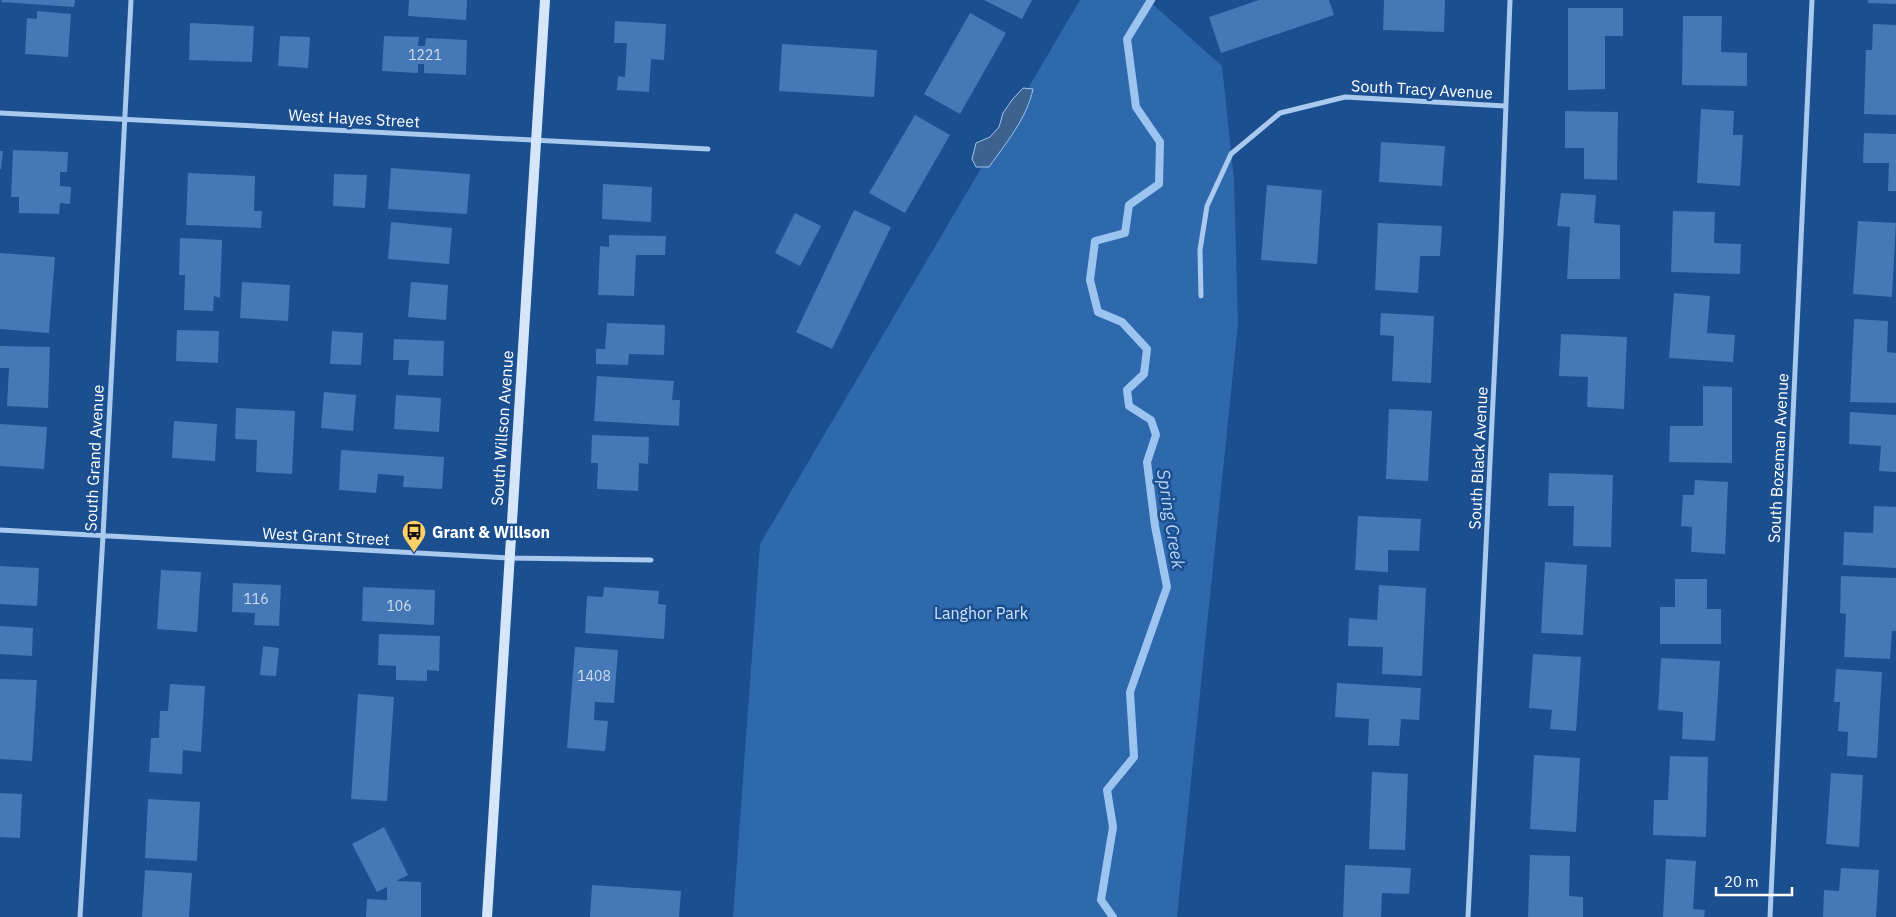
<svg xmlns="http://www.w3.org/2000/svg" width="1896" height="917" font-family="'IBM Plex Sans',sans-serif">
  <rect width="100%" height="100%" fill="#1b4f8f"/>
  <!-- green -->
  <path fill="#2e69ad" d="M 1080,0 L 1148,0 L 1222,66 L 1234,179 L 1238,324 L 1177,917 L 733,917 L 760,544 Z"/>
  <!-- water -->
  <path fill="#3c6290" stroke="#9cc4f0" d="M 1023,88 L 1033,89 C 1027,118 1006,143 989,167 L 976,167 L 972,159 L 976,143 L 990,137 L 999,127 L 1003,113 L 1012,100 Z"/>
  <g fill="none" stroke-linecap="round" stroke-linejoin="round">
    <!-- stream -->
    <path stroke="#9cc4f0" stroke-width="8" d="M 1113,917 L 1101,900 L 1113,827 L 1107,790 L 1134,757 L 1130,692 L 1167,587 L 1155,526 L 1147,462 L 1156,435 L 1151,420 L 1129,406 L 1127,390 L 1144,374 L 1147,349 L 1122,322 L 1098,312 L 1090,280 L 1095,241 L 1125,233 L 1129,205 L 1159,184 L 1160,142 L 1136,107 L 1127,39 L 1151,0"/>
  </g>
  <!-- building -->
  <path fill="#4478b7" d="M 2,0 L 75,0 L 74,7 L 1,2 Z
    M 409,0 L 467,0 L 466,20 L 408,16 Z
    M 984,0 L 1032,0 L 1022,19 Z
    M 1259,0 L 1329,0 L 1334,15 L 1221,53 L 1209,17 Z
    M 1384,0 L 1445,0 L 1444,32 L 1383,30 Z
    M 1868,0 L 1896,0 L 1896,4 L 1868,3 Z
    M 1568,8 L 1623,8 L 1623,36 L 1605,36 L 1605,89 L 1568,90 Z
    M 37,11 L 71,14 L 68,57 L 25,54 L 27,18 L 37,19 Z
    M 970,13 L 1006,33 L 960,114 L 924,94 Z
    M 1683,16 L 1722,16 L 1721,52 L 1747,53 L 1747,86 L 1682,85 Z
    M 615,21 L 666,24 L 664,60 L 651,59 L 649,92 L 617,90 L 618,76 L 625,77 L 627,43 L 614,43 Z
    M 190,23 L 254,26 L 252,62 L 189,60 Z
    M 1873,24 L 1896,25 L 1896,115 L 1864,114 L 1866,50 L 1872,50 Z
    M 280,36 L 310,37 L 308,68 L 278,66 Z
    M 384,36 L 419,37 L 418,46 L 425,46 L 426,38 L 467,40 L 466,75 L 424,73 L 424,64 L 418,64 L 418,73 L 382,71 Z
    M 782,44 L 877,50 L 874,97 L 779,91 Z
    M 1701,109 L 1734,111 L 1733,135 L 1743,135 L 1740,186 L 1697,183 Z
    M 1565,111 L 1618,112 L 1617,180 L 1584,179 L 1584,148 L 1565,148 Z
    M 915,115 L 950,135 L 905,213 L 869,193 Z
    M 1864,133 L 1896,134 L 1896,191 L 1888,191 L 1889,163 L 1863,163 Z
    M 1381,142 L 1445,146 L 1442,186 L 1379,182 Z
    M 13,150 L 68,152 L 67,172 L 60,172 L 60,186 L 71,187 L 70,204 L 60,203 L 59,214 L 19,213 L 19,197 L 11,197 Z
    M 0,151 L 3,151 L 1,169 L 0,169 Z
    M 391,168 L 470,174 L 467,214 L 388,209 Z
    M 188,173 L 255,176 L 254,211 L 262,211 L 261,228 L 186,225 Z
    M 334,174 L 367,175 L 365,208 L 333,206 Z
    M 603,184 L 652,187 L 651,222 L 602,219 Z
    M 1267,185 L 1322,190 L 1317,264 L 1261,260 Z
    M 1561,193 L 1596,195 L 1594,223 L 1620,225 L 1620,279 L 1567,279 L 1570,227 L 1557,226 Z
    M 854,210 L 891,227 L 832,349 L 796,332 Z
    M 1673,211 L 1715,212 L 1714,243 L 1741,244 L 1740,274 L 1671,272 Z
    M 795,213 L 821,226 L 800,266 L 775,253 Z
    M 1858,221 L 1896,223 L 1892,297 L 1853,294 Z
    M 391,222 L 452,228 L 449,264 L 388,259 Z
    M 1378,223 L 1442,226 L 1440,256 L 1420,256 L 1418,293 L 1375,290 Z
    M 609,235 L 666,236 L 665,255 L 636,255 L 634,296 L 598,295 L 600,246 L 609,247 Z
    M 180,238 L 222,240 L 220,298 L 214,296 L 213,311 L 184,310 L 185,275 L 179,275 Z
    M 0,253 L 55,257 L 49,333 L 0,329 Z
    M 242,282 L 290,285 L 288,321 L 240,318 Z
    M 411,282 L 448,285 L 446,320 L 408,317 Z
    M 1674,293 L 1710,296 L 1707,333 L 1735,335 L 1733,362 L 1669,358 Z
    M 1381,313 L 1434,316 L 1431,383 L 1392,381 L 1394,336 L 1380,335 Z
    M 1854,319 L 1888,321 L 1887,352 L 1896,353 L 1896,403 L 1850,402 Z
    M 607,323 L 665,325 L 664,355 L 629,354 L 628,365 L 596,364 L 596,349 L 605,349 Z
    M 177,330 L 219,331 L 218,363 L 176,361 Z
    M 332,331 L 363,333 L 361,365 L 330,364 Z
    M 1561,334 L 1627,337 L 1624,409 L 1587,407 L 1588,377 L 1559,376 Z
    M 394,339 L 444,341 L 443,376 L 408,375 L 409,360 L 393,360 Z
    M 0,346 L 50,347 L 48,408 L 7,406 L 9,368 L 0,368 Z
    M 597,376 L 674,381 L 672,400 L 680,400 L 679,426 L 594,421 Z
    M 1703,386 L 1732,387 L 1732,463 L 1669,462 L 1670,426 L 1703,426 Z
    M 324,392 L 356,395 L 353,431 L 321,428 Z
    M 396,395 L 441,398 L 439,432 L 394,429 Z
    M 236,408 L 295,411 L 292,474 L 256,472 L 257,440 L 235,439 Z
    M 1389,409 L 1432,411 L 1428,481 L 1386,479 Z
    M 1850,412 L 1896,415 L 1896,472 L 1879,471 L 1881,446 L 1849,444 Z
    M 174,421 L 217,424 L 215,461 L 172,458 Z
    M 0,424 L 47,427 L 44,469 L 0,466 Z
    M 592,435 L 649,437 L 648,464 L 639,463 L 638,491 L 597,489 L 598,463 L 591,463 Z
    M 341,450 L 444,457 L 442,489 L 403,487 L 404,476 L 378,474 L 376,493 L 339,490 Z
    M 1549,473 L 1613,475 L 1611,547 L 1573,546 L 1574,506 L 1548,506 Z
    M 1695,480 L 1728,482 L 1725,554 L 1691,552 L 1692,527 L 1681,526 L 1683,495 L 1694,495 Z
    M 1874,506 L 1896,507 L 1896,568 L 1843,565 L 1844,532 L 1873,533 Z
    M 1358,516 L 1421,519 L 1419,551 L 1388,550 L 1388,572 L 1355,570 Z
    M 1545,562 L 1587,565 L 1583,635 L 1541,633 Z
    M 0,566 L 39,568 L 37,606 L 0,604 Z
    M 161,570 L 201,572 L 197,632 L 157,629 Z
    M 1841,576 L 1896,578 L 1896,631 L 1892,631 L 1890,659 L 1844,657 L 1846,614 L 1840,613 Z
    M 1675,579 L 1707,579 L 1707,609 L 1721,609 L 1721,644 L 1660,644 L 1660,607 L 1675,607 Z
    M 233,583 L 281,585 L 279,626 L 254,625 L 255,613 L 232,612 Z
    M 1379,585 L 1426,588 L 1422,676 L 1382,674 L 1383,647 L 1348,646 L 1349,618 L 1377,620 Z
    M 363,587 L 435,590 L 434,625 L 362,621 Z
    M 604,587 L 659,591 L 658,604 L 666,605 L 664,639 L 585,633 L 587,596 L 603,597 Z
    M 0,626 L 33,628 L 32,656 L 0,654 Z
    M 379,634 L 440,636 L 439,671 L 427,670 L 427,681 L 396,680 L 396,666 L 378,665 Z
    M 263,646 L 279,648 L 276,676 L 260,675 Z
    M 575,647 L 618,650 L 614,703 L 595,702 L 594,720 L 608,721 L 605,751 L 567,748 Z
    M 1533,654 L 1581,657 L 1576,731 L 1550,729 L 1552,710 L 1529,708 Z
    M 1661,658 L 1720,661 L 1715,741 L 1682,739 L 1683,712 L 1658,710 Z
    M 1836,669 L 1882,672 L 1877,758 L 1847,756 L 1848,732 L 1838,731 L 1840,702 L 1834,702 Z
    M 0,679 L 37,680 L 32,761 L 0,759 Z
    M 1337,683 L 1421,688 L 1419,720 L 1401,719 L 1399,746 L 1368,745 L 1369,719 L 1335,717 Z
    M 170,684 L 205,686 L 201,752 L 183,750 L 182,774 L 149,772 L 151,738 L 159,738 L 160,711 L 168,711 Z
    M 358,694 L 394,697 L 387,801 L 351,799 Z
    M 1534,755 L 1580,758 L 1576,832 L 1530,829 Z
    M 1670,756 L 1708,757 L 1706,837 L 1653,835 L 1654,800 L 1668,800 Z
    M 1372,772 L 1408,774 L 1405,850 L 1369,849 Z
    M 1831,773 L 1863,775 L 1859,847 L 1826,844 Z
    M 0,793 L 22,794 L 20,838 L 0,837 Z
    M 148,799 L 200,802 L 197,861 L 145,858 Z
    M 384,827 L 408,875 L 396,881 L 421,882 L 421,917 L 366,917 L 367,899 L 387,900 L 387,887 L 377,892 L 352,844 Z
    M 1530,855 L 1570,856 L 1569,896 L 1583,897 L 1583,917 L 1528,917 Z
    M 1666,859 L 1696,861 L 1693,909 L 1705,910 L 1704,917 L 1663,917 Z
    M 1345,865 L 1411,868 L 1409,894 L 1382,893 L 1381,917 L 1343,917 Z
    M 1841,868 L 1879,870 L 1876,917 L 1823,917 L 1824,890 L 1839,891 Z
    M 145,870 L 192,873 L 189,917 L 142,917 Z
    M 592,885 L 681,891 L 679,917 L 590,917 Z"/>
  <g fill="none" stroke-linecap="round" stroke-linejoin="round">
    <!-- street -->
    <path stroke="#a9c9ee" stroke-width="5" d="M 0,113 L 708,149
      M 1201,296 L 1200,250 L 1207,206 L 1231,154 L 1280,113 L 1345,97 L 1505,106
      M 0,530 L 509,558 L 651,560
      M 80,917 L 103,536 L 131,0
      M 1468,917 L 1501,235 L 1510,0
      M 1770,917 L 1812,0"/>
    <!-- secondary -->
    <path stroke="#d6e6fa" stroke-width="10" d="M 487,917 L 545,0"/>
  </g>
  <!-- icons -->
  <defs>
    <symbol id="bus-pin" viewBox="-11 -11 22 30"><path d="M0 17L-7.5 6A9.5 9.5 0 1 1 7.5 6Z" fill="#ffd166" stroke="#1b4f8f"/><path d="M-5-6H5V4H4V6H2V4H-2V6H-4V4H-5ZM-3.5-4V0h7V-4ZM-3.5 1.2v1.5H-2V1.2ZM2 1.2v1.5H3.5V1.2Z" fill="#111"/></symbol>
  </defs>
  <g fill-rule="evenodd">
    <use href="#bus-pin" x="400" y="518" width="28" height="38"/>
  </g>
  <g text-anchor="middle" dominant-baseline="central" stroke-width="5" stroke-linejoin="round" paint-order="stroke">
    <!-- number labels -->
    <g font-size="14" fill="#d0dded">
      <text x="425" y="55">1221</text>
      <text x="256" y="599">116</text>
      <text x="399" y="606">106</text>
      <text x="594" y="676">1408</text>
    </g>
    <!-- street labels -->
    <g font-size="16" fill="#fff" stroke="#1b4f8f">
      <text transform="translate(1422 89) rotate(3)">South Tracy Avenue</text>
      <text transform="translate(354 118) rotate(3)">West Hayes Street</text>
      <text transform="translate(502 428) rotate(-86)">South Willson Avenue</text>
      <text transform="translate(94 458) rotate(-87)">South Grand Avenue</text>
      <text transform="translate(1478 458) rotate(-87)">South Black Avenue</text>
      <text transform="translate(1778 458) rotate(-87)">South Bozeman Avenue</text>
      <text transform="translate(326 536) rotate(3)">West Grant Street</text>
    </g>
    <!-- poi labels -->
    <g font-size="16" font-weight="bold" fill="#fff" stroke="#1b4f8f" text-anchor="start">
      <text x="432" y="532">Grant &amp; Willson</text>
    </g>
    <!-- park labels -->
    <g font-size="16" fill="#cfe3fa" stroke="#1b4f8f">
      <text x="981" y="613">Langhor Park</text>
    </g>
    <!-- water labels -->
    <g font-size="18" font-style="italic" fill="#b5d3f5" stroke="#1b4f8f">
      <text transform="translate(1171 519) rotate(81)">Spring Creek</text>
    </g>
  </g>
  <!-- scale -->
  <path d="M1716 887v8h76v-8" fill="none" stroke="#ffffff" stroke-width="2.5"/>
  <text x="1724" y="887" font-size="15" fill="#ffffff" stroke="#1b4f8f" stroke-width="4" paint-order="stroke">20 m</text>
</svg>
